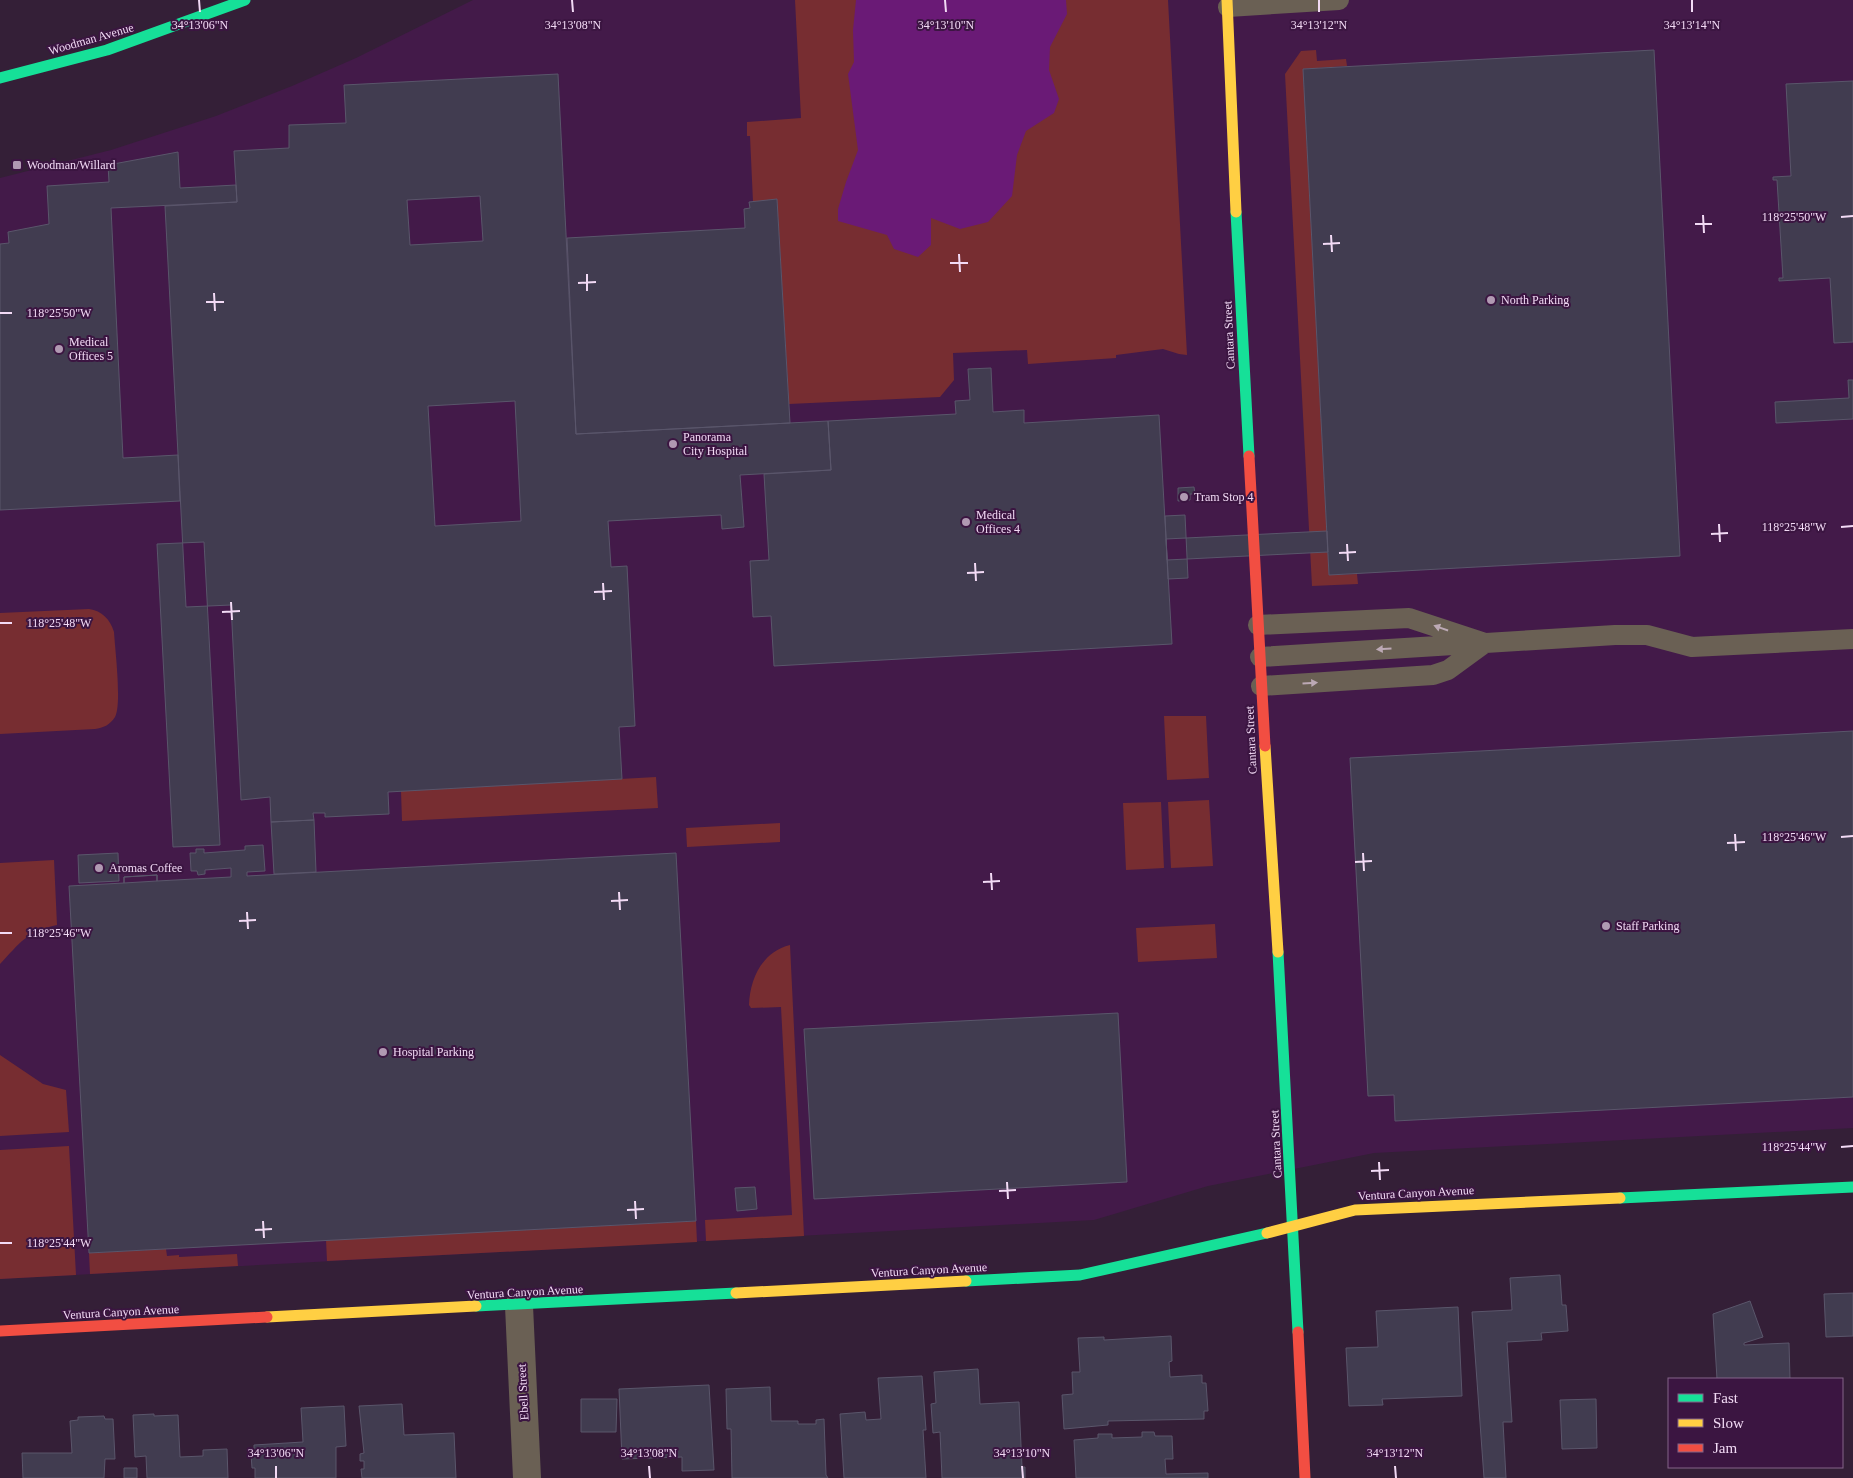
<svg xmlns="http://www.w3.org/2000/svg" width="1853" height="1478" font-family="'Times New Roman',serif">
  <rect width="100%" height="100%" fill="#341f37"/>
  <!-- built -->
  <path fill="#431a49" d="M 473,0 L 1853,0 L 1853,1128 L 1374,1153 L 1208,1186 L 1094,1220 L 0,1279 L 0,178 L 111,150 L 216,116 L 292,86 L 356,58 Z"/>
  <!-- green -->
  <path fill="#772d31" d="M 795,0 L 1168,0 L 1187,355 L 1179,354 L 1163,349 L 1116,355 L 1116,358 L 1028,364 L 1027,350 L 953,353 L 954,380 L 940,397 L 789,404 L 777,199 L 753,202 L 750,136 L 747,136 L 747,122 L 801,118 Z
    M 1316,50 L 1317,61 L 1346,59 L 1347,66 L 1303,69 L 1329,575 L 1357,574 L 1358,584 L 1312,586 L 1285,74 L 1301,51 Z
    M 89,609 C 102,611 110,619 114,632 C 115,649 122,704 115,717 C 110,725 103,728 95,729 L 0,734 L 0,613 Z
    M 1164,716 L 1206,716 L 1209,778 L 1167,780 Z
    M 656,777 L 658,808 L 402,821 L 401,791 Z
    M 1209,800 L 1213,866 L 1171,868 L 1168,802 Z
    M 1161,802 L 1164,868 L 1126,870 L 1123,803 Z
    M 780,823 L 780,842 L 687,847 L 686,828 Z
    M 54,860 L 57,925 C 27,931 20,943 0,964 L 0,863 Z
    M 1215,924 L 1217,958 L 1138,962 L 1136,928 Z
    M 790,945 L 804,1236 L 706,1241 L 705,1220 L 792,1215 L 781,1007 L 751,1008 L 749,1005 C 750,979 762,952 790,945 Z
    M 0,1055 L 43,1084 L 66,1090 L 69,1132 L 0,1136 Z
    M 69,1146 L 76,1275 L 0,1279 L 0,1150 Z
    M 696,1221 L 697,1242 L 327,1261 L 326,1240 Z
    M 166,1249 L 167,1256 L 179,1255 L 179,1257 L 237,1254 L 238,1266 L 90,1274 L 89,1253 Z"/>
  <!-- water -->
  <path fill="#6a1a76" d="M 856,0 L 1066,0 L 1067,14 L 1050,47 L 1049,70 L 1059,99 L 1054,113 L 1026,131 L 1017,155 L 1012,196 L 988,222 L 960,229 L 931,218 L 931,245 L 918,257 L 894,249 L 887,235 L 838,221 L 838,209 L 846,182 L 858,150 L 848,74 L 854,62 L 853,30 Z"/>
  <!-- building -->
  <path fill="#413c50" stroke="#5a566b" fill-rule="evenodd" d="M 1654,50 L 1680,556 L 1329,575 L 1303,69 Z
    M 558,74 L 576,434 L 828,421 L 831,470 L 740,475 L 744,527 L 722,529 L 721,515 L 608,521 L 611,567 L 627,566 L 635,726 L 619,727 L 622,779 L 388,792 L 389,814 L 325,817 L 325,813 L 313,813 L 314,820 L 271,822 L 270,797 L 241,800 L 231,605 L 186,607 L 165,206 L 237,202 L 234,151 L 289,148 L 289,125 L 346,123 L 344,85 ZM 480,196 L 483,241 L 410,245 L 407,200 ZM 515,401 L 521,521 L 435,526 L 428,406 Z
    M 1853,81 L 1853,342 L 1834,343 L 1830,278 L 1779,281 L 1779,278 L 1783,278 L 1777,180 L 1773,180 L 1773,177 L 1791,176 L 1786,84 Z
    M 178,152 L 180,188 L 236,185 L 237,202 L 111,208 L 123,458 L 178,455 L 180,501 L 0,510 L 0,244 L 9,243 L 8,232 L 49,224 L 47,186 L 109,182 L 108,165 Z
    M 777,199 L 790,423 L 576,434 L 567,238 L 745,228 L 744,209 L 750,208 L 749,202 Z
    M 991,368 L 993,412 L 1024,410 L 1024,423 L 1159,415 L 1172,644 L 774,666 L 771,616 L 753,617 L 750,561 L 769,560 L 764,474 L 831,470 L 828,421 L 956,414 L 955,401 L 970,400 L 968,369 Z
    M 1848,380 L 1853,380 L 1853,419 L 1776,423 L 1775,402 L 1849,398 Z
    M 1194,487 L 1195,494 L 1190,494 L 1190,500 L 1178,501 L 1178,488 Z
    M 1185,515 L 1188,578 L 1168,579 L 1165,516 Z
    M 1327,531 L 1328,552 L 1167,560 L 1166,539 Z
    M 204,542 L 220,845 L 173,847 L 157,544 Z
    M 1853,731 L 1853,1097 L 1395,1121 L 1394,1095 L 1368,1096 L 1350,758 Z
    M 314,820 L 316,872 L 274,874 L 271,822 Z
    M 263,845 L 265,871 L 247,872 L 247,876 L 676,853 L 696,1221 L 89,1253 L 69,886 L 124,883 L 124,877 L 157,875 L 157,881 L 231,877 L 231,868 L 205,870 L 205,874 L 198,875 L 197,871 L 191,871 L 190,853 L 196,853 L 196,849 L 204,849 L 204,853 L 245,850 L 245,846 Z
    M 118,853 L 119,881 L 79,883 L 78,855 Z
    M 157,875 L 157,881 L 124,883 L 124,877 Z
    M 1118,1013 L 1127,1182 L 814,1199 L 804,1029 Z
    M 755,1187 L 757,1209 L 737,1211 L 735,1188 Z
    M 1560,1275 L 1562,1305 L 1566,1305 L 1568,1331 L 1541,1333 L 1542,1340 L 1507,1342 L 1512,1422 L 1503,1422 L 1506,1478 L 1484,1478 L 1472,1312 L 1512,1310 L 1510,1278 Z
    M 1853,1293 L 1853,1336 L 1826,1337 L 1824,1294 Z
    M 1750,1301 L 1763,1337 L 1744,1343 L 1744,1345 L 1789,1343 L 1790,1379 L 1717,1379 L 1713,1314 Z
    M 1458,1307 L 1462,1396 L 1382,1399 L 1383,1405 L 1349,1406 L 1346,1348 L 1378,1347 L 1376,1311 Z
    M 1171,1336 L 1172,1361 L 1169,1362 L 1170,1377 L 1202,1375 L 1202,1383 L 1206,1383 L 1208,1411 L 1204,1411 L 1204,1419 L 1108,1421 L 1108,1425 L 1064,1429 L 1062,1395 L 1073,1394 L 1072,1372 L 1080,1372 L 1078,1338 L 1104,1337 L 1104,1340 Z
    M 978,1369 L 980,1404 L 1019,1402 L 1022,1467 L 1025,1467 L 1025,1478 L 942,1478 L 940,1432 L 933,1433 L 931,1404 L 936,1403 L 934,1372 Z
    M 922,1376 L 926,1430 L 923,1430 L 926,1478 L 844,1478 L 840,1414 L 865,1412 L 866,1420 L 881,1419 L 878,1378 Z
    M 709,1385 L 714,1470 L 682,1471 L 682,1457 L 622,1459 L 619,1389 Z
    M 770,1387 L 771,1421 L 798,1421 L 798,1424 L 816,1424 L 816,1420 L 824,1419 L 826,1475 L 828,1478 L 732,1478 L 731,1429 L 727,1429 L 726,1389 Z
    M 581,1399 L 617,1399 L 616,1432 L 581,1432 Z
    M 1596,1399 L 1597,1448 L 1562,1449 L 1560,1400 Z
    M 402,1404 L 404,1435 L 454,1433 L 456,1478 L 362,1478 L 361,1469 L 364,1469 L 364,1461 L 360,1461 L 360,1454 L 364,1453 L 359,1406 Z
    M 344,1406 L 346,1446 L 336,1447 L 336,1478 L 255,1478 L 255,1468 L 252,1468 L 251,1454 L 254,1455 L 254,1445 L 303,1442 L 301,1408 Z
    M 154,1414 L 154,1416 L 178,1415 L 180,1457 L 203,1456 L 203,1450 L 227,1449 L 228,1478 L 147,1478 L 146,1456 L 135,1457 L 133,1415 Z
    M 104,1416 L 105,1419 L 113,1419 L 115,1459 L 105,1459 L 104,1478 L 23,1478 L 22,1453 L 72,1453 L 70,1421 L 78,1420 L 78,1417 Z
    M 1142,1432 L 1154,1432 L 1155,1436 L 1172,1436 L 1173,1459 L 1165,1459 L 1166,1474 L 1208,1473 L 1208,1478 L 1076,1478 L 1074,1440 L 1098,1438 L 1098,1434 L 1112,1434 L 1112,1438 L 1142,1437 Z
    M 124,1468 L 137,1468 L 137,1478 L 124,1478 Z"/>
  <g fill="none" stroke-linecap="round" stroke-linejoin="round">
    <!-- lane -->
    <path stroke="#6a6054" stroke-width="20" d="M 1228,7 L 1339,0
      M 1258,625 L 1409,618 L 1485,643 L 1448,670 L 1433,675 L 1261,686
      M 1260,657 L 1615,635 L 1647,635 L 1692,647 L 1853,639"/>
    <!-- street -->
    <path stroke="#6a6054" stroke-width="28" d="M 519,1306 L 527,1478"/>
    <!-- fast -->
    <path stroke="#16e098" stroke-width="11" d="M 0,78 L 107,50 L 245,0
      M 1236,212 L 1249,456
      M 1278,952 L 1298,1332
      M 1620,1198 L 1853,1187
      M 966,1281 L 1080,1275 L 1267,1233
      M 476,1306 L 736,1293"/>
    <!-- slow -->
    <path stroke="#ffcf43" stroke-width="11" d="M 1227,0 L 1236,212
      M 1265,746 L 1278,952
      M 1267,1233 L 1355,1210 L 1620,1198
      M 736,1293 L 966,1281
      M 267,1317 L 476,1306"/>
    <!-- jam -->
    <path stroke="#f24e42" stroke-width="11" d="M 1249,456 L 1265,746
      M 0,1331 L 267,1317
      M 1298,1332 L 1305,1478"/>
  </g>
  <!-- one-way arrows -->
  <defs><path id="oneway-solid" d="M-6-.8H1V-3.2L6.5 0L1 3.2V.8H-6Z" transform="scale(1.25)"/></defs>
  <g fill="#bca9b5">
    <use href="#oneway-solid" transform="translate(1441 628) rotate(-161)"/>
    <use href="#oneway-solid" transform="translate(1384 649) rotate(177)"/>
    <use href="#oneway-solid" transform="translate(1310 683) rotate(-3)"/>
  </g>
  <!-- ticks -->
  <path fill="none" stroke="#f2daf5" stroke-width="2" d="M 199,0 L 200,12M 572,0 L 573,12M 945,0 L 946,12M 1319,0 L 1319,12M 1692,0 L 1692,12M 1703,215 L 1704,233M 1841,217 L 1853,216M 1695,224 L 1712,224M 1331,235 L 1332,252M 1323,244 L 1340,243M 959,254 L 960,272M 950,263 L 968,263M 587,274 L 587,291M 578,283 L 596,282M 214,293 L 215,311M 206,302 L 224,302M 0,313 L 12,313M 1719,524 L 1720,542M 1841,527 L 1853,526M 1711,534 L 1728,533M 1347,544 L 1348,561M 1339,553 L 1356,552M 975,563 L 976,581M 967,573 L 984,572M 603,583 L 604,600M 594,592 L 612,591M 231,602 L 232,620M 222,612 L 240,611M 0,623 L 12,623M 1735,834 L 1736,851M 1841,837 L 1853,836M 1727,843 L 1745,842M 1363,853 L 1364,871M 1355,862 L 1372,861M 991,873 L 992,890M 983,882 L 1000,881M 619,892 L 620,910M 611,901 L 628,900M 247,912 L 248,929M 239,921 L 256,920M 0,933 L 12,933M 1841,1147 L 1853,1146M 1379,1162 L 1380,1180M 1371,1171 L 1389,1170M 1007,1182 L 1008,1199M 999,1191 L 1016,1190M 635,1201 L 636,1219M 627,1210 L 644,1209M 263,1221 L 264,1238M 255,1230 L 272,1229M 0,1243 L 12,1243M 276,1466 L 276,1478M 649,1466 L 650,1478M 1022,1466 L 1023,1478M 1395,1466 L 1396,1478"/>
  <!-- markers -->
  <g fill="#b099b2" stroke="#3b1541" stroke-width="2">
    <rect x="12" y="160" width="10" height="10" rx="2.5"/>
    <circle cx="1491" cy="300" r="5"/>
    <circle cx="59" cy="349" r="5"/>
    <circle cx="673" cy="444" r="5"/>
    <circle cx="1184" cy="497" r="5"/>
    <circle cx="966" cy="522" r="5"/>
    <circle cx="99" cy="868" r="5"/>
    <circle cx="1606" cy="926" r="5"/>
    <circle cx="383" cy="1052" r="5"/>
  </g>
  <g text-anchor="middle" dominant-baseline="central" stroke-width="4" stroke-linejoin="round" paint-order="stroke">
    <!-- street labels -->
    <g font-size="12" fill="#f2daf5" stroke="#3b1541">
      <text transform="translate(91 39) rotate(-16)">Woodman Avenue</text>
      <text transform="translate(1229 335) rotate(-93)">Cantara Street</text>
      <text transform="translate(1251 740) rotate(-93)">Cantara Street</text>
      <text transform="translate(1276 1144) rotate(-93)">Cantara Street</text>
      <text transform="translate(1416 1193) rotate(-3)">Ventura Canyon Avenue</text>
      <text transform="translate(929 1270) rotate(-3)">Ventura Canyon Avenue</text>
      <text transform="translate(525 1292) rotate(-3)">Ventura Canyon Avenue</text>
      <text transform="translate(121 1312) rotate(-3)">Ventura Canyon Avenue</text>
      <text transform="translate(523 1392) rotate(-93)">Ebell Street</text>
    </g>
    <!-- poi labels -->
    <g font-size="12" fill="#f2daf5" stroke="#3b1541" text-anchor="start">
      <text x="27" y="165">Woodman/Willard</text>
      <text x="1501" y="300">North Parking</text>
      <text x="69" y="342">Medical<tspan x="69" dy="14">Offices 5</tspan></text>
      <text x="683" y="437">Panorama<tspan x="683" dy="14">City Hospital</tspan></text>
      <text x="1194" y="497">Tram Stop 4</text>
      <text x="976" y="515">Medical<tspan x="976" dy="14">Offices 4</tspan></text>
      <text x="109" y="868">Aromas Coffee</text>
      <text x="1616" y="926">Staff Parking</text>
      <text x="393" y="1052">Hospital Parking</text>
    </g>
  </g>
  <g font-size="12" text-anchor="middle" fill="#f2daf5" stroke="#3b1541" stroke-width="4" stroke-linejoin="round" paint-order="stroke">
    <text x="200" y="29">34°13'06"N</text>
    <text x="573" y="29">34°13'08"N</text>
    <text x="946" y="29">34°13'10"N</text>
    <text x="1319" y="29">34°13'12"N</text>
    <text x="1692" y="29">34°13'14"N</text>
    <text x="1794" y="221">118°25'50"W</text>
    <text x="59" y="317">118°25'50"W</text>
    <text x="1794" y="531">118°25'48"W</text>
    <text x="59" y="627">118°25'48"W</text>
    <text x="1794" y="841">118°25'46"W</text>
    <text x="59" y="937">118°25'46"W</text>
    <text x="1794" y="1151">118°25'44"W</text>
    <text x="59" y="1247">118°25'44"W</text>
    <text x="276" y="1457">34°13'06"N</text>
    <text x="649" y="1457">34°13'08"N</text>
    <text x="1022" y="1457">34°13'10"N</text>
    <text x="1395" y="1457">34°13'12"N</text>
  </g>
  <!-- legend -->
  <rect x="1668" y="1378" width="175" height="90" fill="#3b1541" stroke="#846489"/>
  <rect x="1678" y="1394" width="25" height="8" fill="#16e098" stroke="#846489"/>
  <text x="1713" y="1403" font-size="15" fill="#f2daf5">Fast</text>
  <rect x="1678" y="1419" width="25" height="8" fill="#ffcf43" stroke="#846489"/>
  <text x="1713" y="1428" font-size="15" fill="#f2daf5">Slow</text>
  <rect x="1678" y="1444" width="25" height="8" fill="#f24e42" stroke="#846489"/>
  <text x="1713" y="1453" font-size="15" fill="#f2daf5">Jam</text>
</svg>
